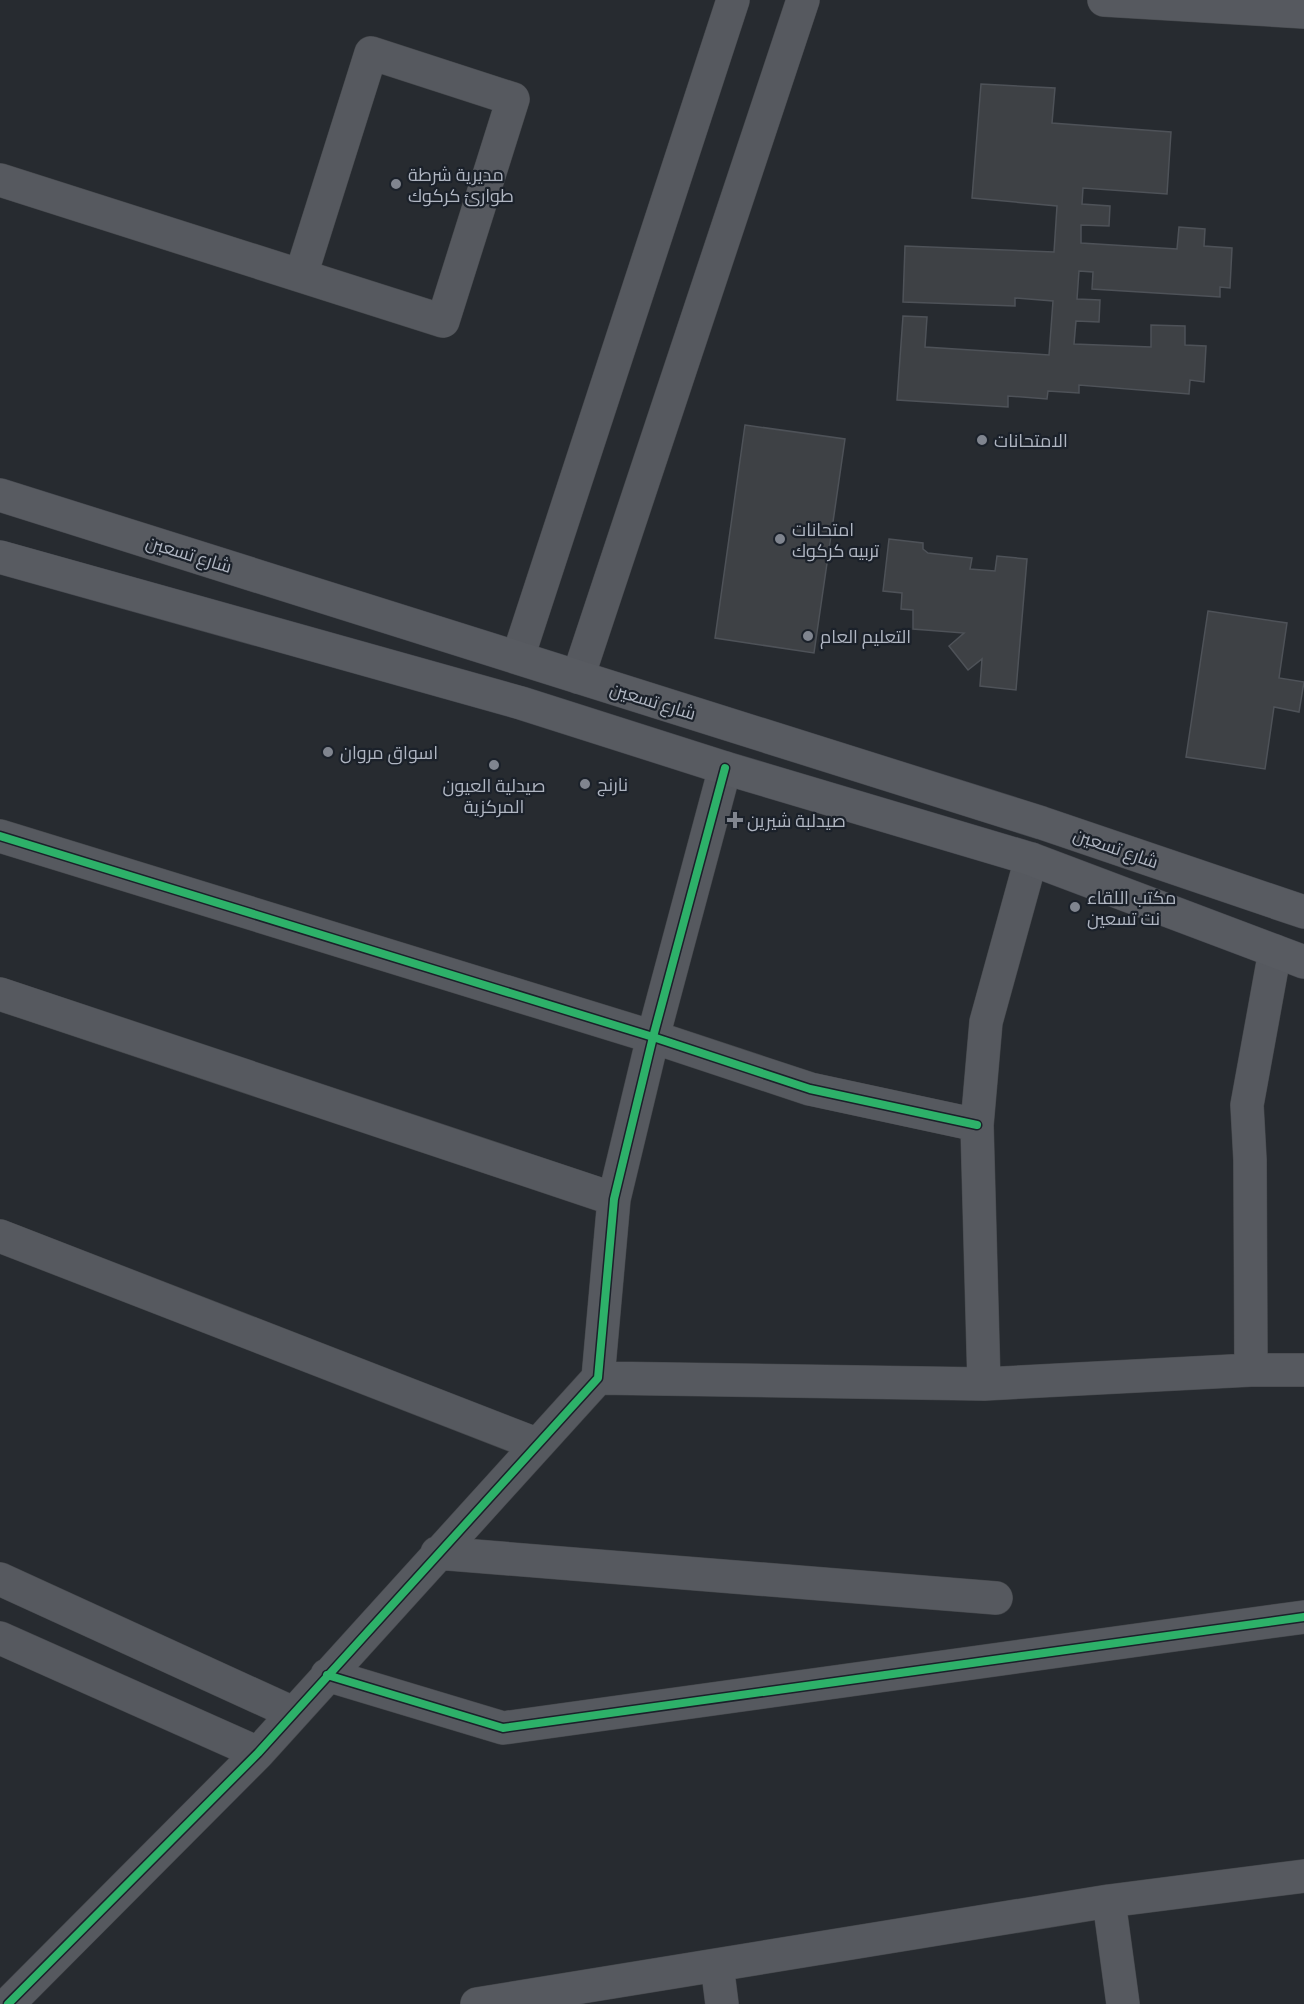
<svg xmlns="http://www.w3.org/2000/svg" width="1304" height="2004" font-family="'Titillium Web',Cairo,sans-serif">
  <rect width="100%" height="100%" fill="#272b30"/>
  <!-- building -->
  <path fill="#3e4145" stroke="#4e5258" stroke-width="1.5" d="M 981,84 L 1055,88 L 1052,123 L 1171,132 L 1167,194 L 1083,188 L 1082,204 L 1110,206 L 1109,226 L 1081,225 L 1081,243 L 1177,249 L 1179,227 L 1205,229 L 1204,246 L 1232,248 L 1230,288 L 1220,287 L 1220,297 L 1092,289 L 1093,272 L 1079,271 L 1077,299 L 1100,300 L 1099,322 L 1076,321 L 1074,344 L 1151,347 L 1151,325 L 1185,326 L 1185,345 L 1206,346 L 1204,382 L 1190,380 L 1189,394 L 1079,385 L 1079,393 L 1048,391 L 1047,399 L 1008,396 L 1008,407 L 897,400 L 903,316 L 927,317 L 925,347 L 1049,355 L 1053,301 L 1015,298 L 1015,306 L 903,302 L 905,246 L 1054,252 L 1057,206 L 972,198 Z
    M 745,425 L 845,439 L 814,653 L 715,638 Z
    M 889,539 L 923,543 L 923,549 L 928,553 L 972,558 L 970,569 L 995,571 L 997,556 L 1027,559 L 1016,690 L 980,686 L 982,659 L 968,670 L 949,646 L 964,633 L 913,629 L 913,610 L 901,609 L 902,593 L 883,591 Z
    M 1208,611 L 1287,623 L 1279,678 L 1304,682 L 1299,712 L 1274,707 L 1265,769 L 1186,757 Z"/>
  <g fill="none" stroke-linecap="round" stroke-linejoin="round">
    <defs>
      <path id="minor" d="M 1104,0 L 1304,12
        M 0,180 L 443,321 L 513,99 L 371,53 L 301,275
        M 518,657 L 733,0
        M 578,677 L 803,0
        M 0,836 L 653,1037 L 810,1089 L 977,1125
        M 0,994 L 614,1199
        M 0,1236 L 536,1444
        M 1251,1370 L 1250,1160 L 1247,1105 L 1275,951
        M 598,1378 L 984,1384 L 1251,1370 L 1304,1370
        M 984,1384 L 977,1125 L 986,1022 L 1031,859
        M 437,1553 L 996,1598
        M 0,1579 L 293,1713
        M 0,1638 L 258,1753
        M 327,1675 L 503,1728 L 1304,1617
        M 1109,1901 L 1123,2004
        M 717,1965 L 722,2004
        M 8,2004 L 258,1753 L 598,1378 L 614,1199 L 653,1037 L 725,768
        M 477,2004 L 1109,1901 L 1304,1876"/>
      <path id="major" d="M 0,495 L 1042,823 L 1304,912
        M 0,557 L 521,703 L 725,768 L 1031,859 L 1304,962"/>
    </defs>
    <!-- minor casing -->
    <use href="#minor" stroke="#44474b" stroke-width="34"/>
    <!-- major casing -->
    <use href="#major" stroke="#44474d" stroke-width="34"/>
    <!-- minor -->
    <use href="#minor" stroke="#56595f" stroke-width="33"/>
    <!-- major -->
    <use href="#major" stroke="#585b61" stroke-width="33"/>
    <defs>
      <path id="cycleway" d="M 0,836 L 653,1037 L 810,1089 L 977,1125
        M 327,1675 L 503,1728 L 1304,1617
        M 8,2004 L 258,1753 L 598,1378 L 614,1199 L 653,1037 L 725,768"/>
    </defs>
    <!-- cycleway casing -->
    <use href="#cycleway" stroke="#1b212a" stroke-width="11"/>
    <!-- cycleway -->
    <use href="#cycleway" stroke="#2db169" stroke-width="8"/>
  </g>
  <!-- markers -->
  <g fill="#80858f" stroke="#1b212a" stroke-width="2">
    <circle cx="396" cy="184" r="6"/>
    <circle cx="982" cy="440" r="6"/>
    <circle cx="780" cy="539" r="6"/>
    <circle cx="808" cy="636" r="6"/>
    <circle cx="328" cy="752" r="6"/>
    <circle cx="494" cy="765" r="6"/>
    <circle cx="585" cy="784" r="6"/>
    <path d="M732 811h6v6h6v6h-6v6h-6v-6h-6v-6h6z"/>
    <circle cx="1075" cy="907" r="6"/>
  </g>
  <g text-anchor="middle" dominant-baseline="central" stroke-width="4.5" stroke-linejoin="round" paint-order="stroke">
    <!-- poi labels -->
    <g font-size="18" fill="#b0b6c2" stroke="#1b212a" text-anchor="start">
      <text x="408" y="174">مديرية شرطة<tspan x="408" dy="21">طوارئ كركوك</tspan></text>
      <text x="994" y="440">الامتحانات</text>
      <text x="792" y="529">امتحانات<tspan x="792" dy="21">تربيه كركوك</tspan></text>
      <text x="820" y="636">التعليم العام</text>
      <text x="340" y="752">اسواق مروان</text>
      <text x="597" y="784">نارنج</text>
      <text x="494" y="785" text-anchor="middle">صيدلية العيون<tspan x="494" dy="21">المركزية</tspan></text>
      <text x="747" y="820">صيدلبة شيرين</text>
      <text x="1087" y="897">مكتب اللقاء<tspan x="1087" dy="21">نت تسعين</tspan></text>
    </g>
    <!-- street labels -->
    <g font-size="18" fill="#b0b6c2" stroke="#1b212a">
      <text transform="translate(189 554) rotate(17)">شارع تسعين</text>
      <text transform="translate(653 701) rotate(17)">شارع تسعين</text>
      <text transform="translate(1116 848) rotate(19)">شارع تسعين</text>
    </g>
  </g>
</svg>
